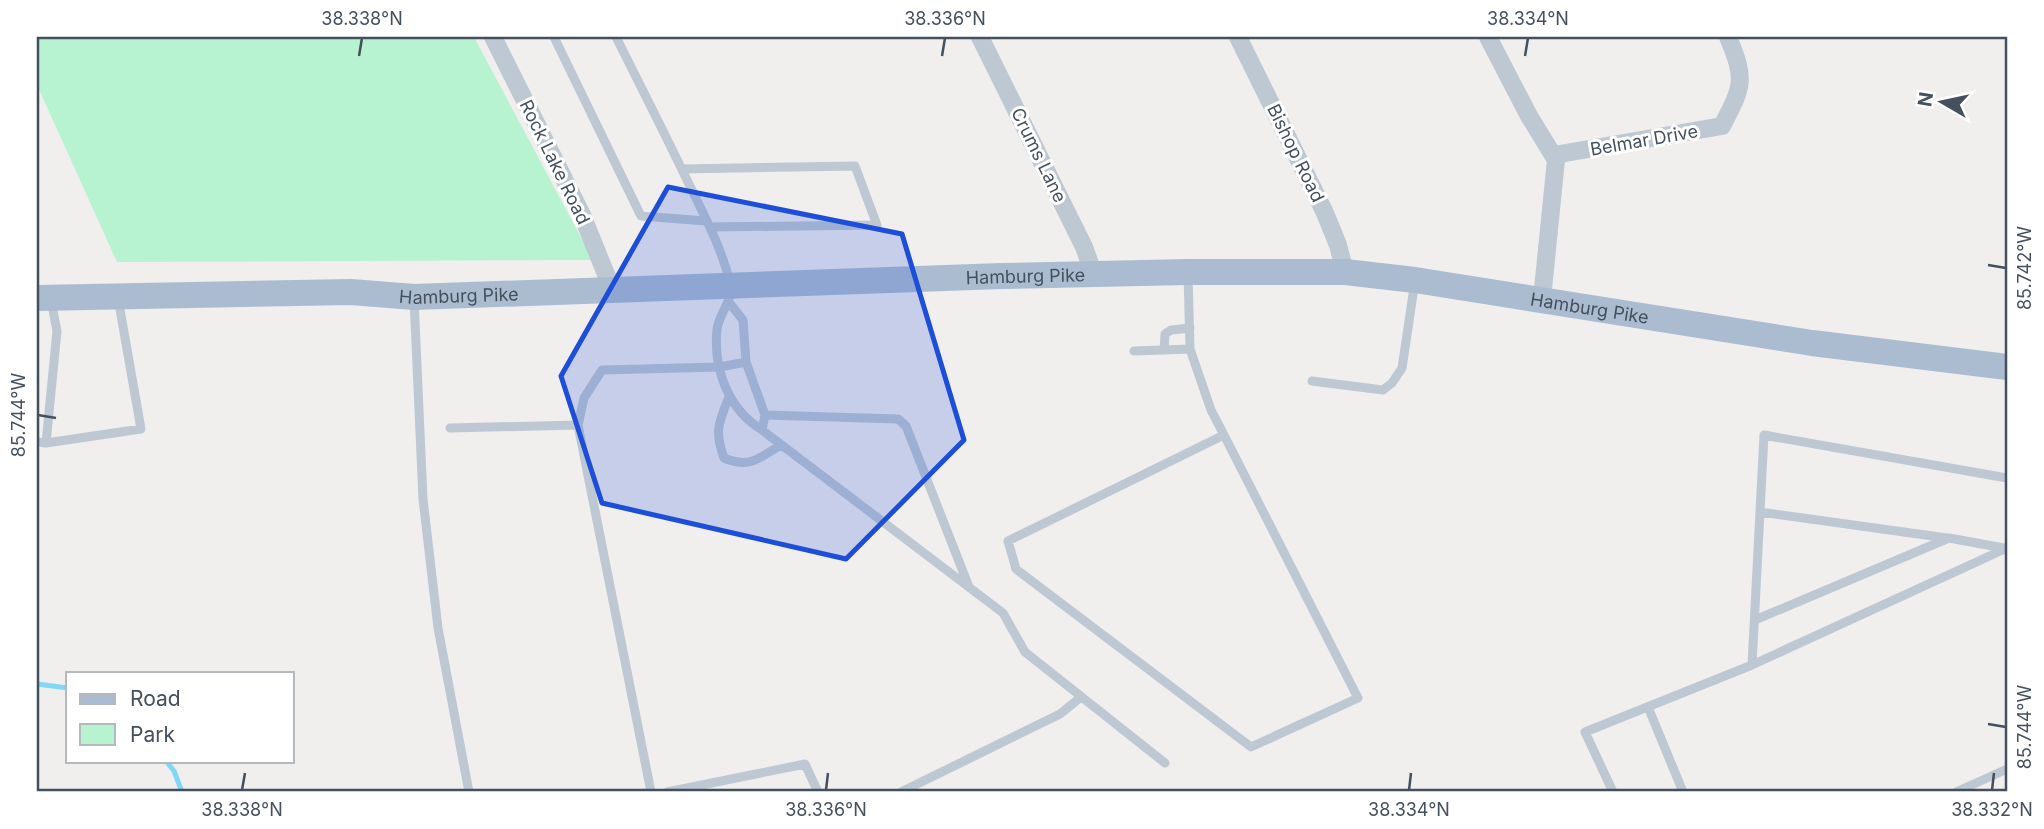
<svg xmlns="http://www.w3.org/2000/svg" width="2044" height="829" font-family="Inter,sans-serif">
  <rect width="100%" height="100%" fill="#f1eeee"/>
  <!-- green -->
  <path fill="#b7f3d1" d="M 37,37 L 474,37 L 593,260 L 117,262 L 37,85 Z"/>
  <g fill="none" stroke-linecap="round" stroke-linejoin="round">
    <!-- stream -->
    <path stroke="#80d8f4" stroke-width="5" d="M 37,684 L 68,688
      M 166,761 L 174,771 L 182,792"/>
    <!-- service -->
    <path stroke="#bdc8d2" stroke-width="9" d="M 554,37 L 641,216 L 706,221
      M 616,37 C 640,85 664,132 687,180 C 703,213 722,248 730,283 C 734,300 719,313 717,329 C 713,369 728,409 762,430 L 1003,613 L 1025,652 L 1165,763
      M 682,169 L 855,166 L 877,225 L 710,227
      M 1188,274 L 1190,349 L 1211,410 L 1224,435 L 1358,698 L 1251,747 L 1016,569 L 1008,541 L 1224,435
      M 414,299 L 423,499 L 438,628 L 469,792
      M 728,301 L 743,320 L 746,362 L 765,415 L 762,430
      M 1164,350 L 1165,334 L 1171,330 L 1190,328
      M 1134,351 L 1190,349
      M 1312,381 L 1383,390 L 1392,383 L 1402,368 L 1415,281
      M 729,397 C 719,422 714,431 724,458 C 750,469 759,458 781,445
      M 765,415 L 898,419 L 906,426 L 969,587
      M 450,428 L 578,425
      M 37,442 L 46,443 L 57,331 L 51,300
      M 46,443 L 141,429 L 118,298
      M 1760,512 L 1947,538
      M 1755,620 L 1949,538 L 2004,548
      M 1752,665 L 1764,435 L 2007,478
      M 1648,707 L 1683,792
      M 651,792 L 578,425 L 584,398 L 602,370 L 720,367 L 746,362
      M 667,792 L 805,764 L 818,792
      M 901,792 L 1060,714 L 1081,697
      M 1613,792 L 1585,732 L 1752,665 L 2007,548
      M 1956,792 L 2007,769"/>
    <!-- minor -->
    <path stroke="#bdc8d2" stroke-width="18" d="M 493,37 L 582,215 L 612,289
      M 980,37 L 1084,247 L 1094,275
      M 1238,37 L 1325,213 L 1338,245 L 1345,272
      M 1488,37 L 1529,116 L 1556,160 L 1542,299
      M 1554,155 L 1722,126 C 1743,86 1746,80 1728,37"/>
    <!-- primary -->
    <path stroke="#abbcd0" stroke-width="26" id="s1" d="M 37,298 L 351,292 L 414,297 L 1002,276 L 1188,272 L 1345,272 L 1415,280 L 1812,343 L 2007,367"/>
  </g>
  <!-- marked area -->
  <path fill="#1d4ed8" fill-opacity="0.2" stroke="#1d4ed8" stroke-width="5" stroke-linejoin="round" d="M 668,187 L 902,234 L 964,440 L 846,559 L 602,503 L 561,376 Z"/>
  <!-- ticks -->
  <path fill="none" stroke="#44505d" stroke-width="2.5" d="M 359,56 L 362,38M 942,56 L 945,38M 1525,56 L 1528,38M 1988,265 L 2006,268M 38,415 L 56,418M 1988,724 L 2006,727M 242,790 L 245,773M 826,790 L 828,773M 1409,790 L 1411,773M 1992,790 L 1994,773"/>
  <g text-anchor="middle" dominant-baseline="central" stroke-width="6" stroke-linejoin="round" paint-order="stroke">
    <!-- street labels -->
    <g font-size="18" fill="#44505d" stroke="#fff">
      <text transform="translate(1644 140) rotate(-10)">Belmar Drive</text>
      <text transform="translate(1296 153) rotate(64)">Bishop Road</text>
      <text transform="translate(1039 155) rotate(64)">Crums Lane</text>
      <text transform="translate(555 162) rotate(64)">Rock Lake Road</text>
      <text stroke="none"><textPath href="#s1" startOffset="989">Hamburg Pike</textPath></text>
      <text stroke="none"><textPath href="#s1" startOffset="422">Hamburg Pike</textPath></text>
      <text stroke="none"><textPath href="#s1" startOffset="1556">Hamburg Pike</textPath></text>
    </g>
  </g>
  <!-- border -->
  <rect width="2044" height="829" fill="none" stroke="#ffffff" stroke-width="77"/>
  <!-- legend -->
  <rect x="66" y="672" width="228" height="91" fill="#ffffff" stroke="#b4b9be" stroke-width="2"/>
  <rect x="80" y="694" width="35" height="10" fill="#abbcd0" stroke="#b4b9be" stroke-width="2"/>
  <text x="130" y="706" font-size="21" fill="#44505d">Road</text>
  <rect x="80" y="724" width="35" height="21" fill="#b7f3d1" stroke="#b4b9be" stroke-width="2"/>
  <text x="130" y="742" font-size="21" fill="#44505d">Park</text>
  <!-- north arrow -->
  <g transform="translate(1942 102) rotate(279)" stroke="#ffffff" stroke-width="5" paint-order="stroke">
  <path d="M0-5L12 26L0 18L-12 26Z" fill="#44505d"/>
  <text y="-10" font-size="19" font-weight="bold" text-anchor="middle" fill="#44505d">N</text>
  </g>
  <rect x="38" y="38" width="1968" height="752" fill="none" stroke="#44505d" stroke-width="2.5"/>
  <g font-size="18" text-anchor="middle" fill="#44505d">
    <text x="362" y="25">38.338°N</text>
    <text x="945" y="25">38.336°N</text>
    <text x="1528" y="25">38.334°N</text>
    <text transform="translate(2025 268) rotate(-90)" y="6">85.742°W</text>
    <text transform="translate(19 415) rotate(-90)" y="6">85.744°W</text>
    <text transform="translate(2025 727) rotate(-90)" y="6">85.744°W</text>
    <text x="242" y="816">38.338°N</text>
    <text x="826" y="816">38.336°N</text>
    <text x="1409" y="816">38.334°N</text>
    <text x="1992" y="816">38.332°N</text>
  </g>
</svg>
